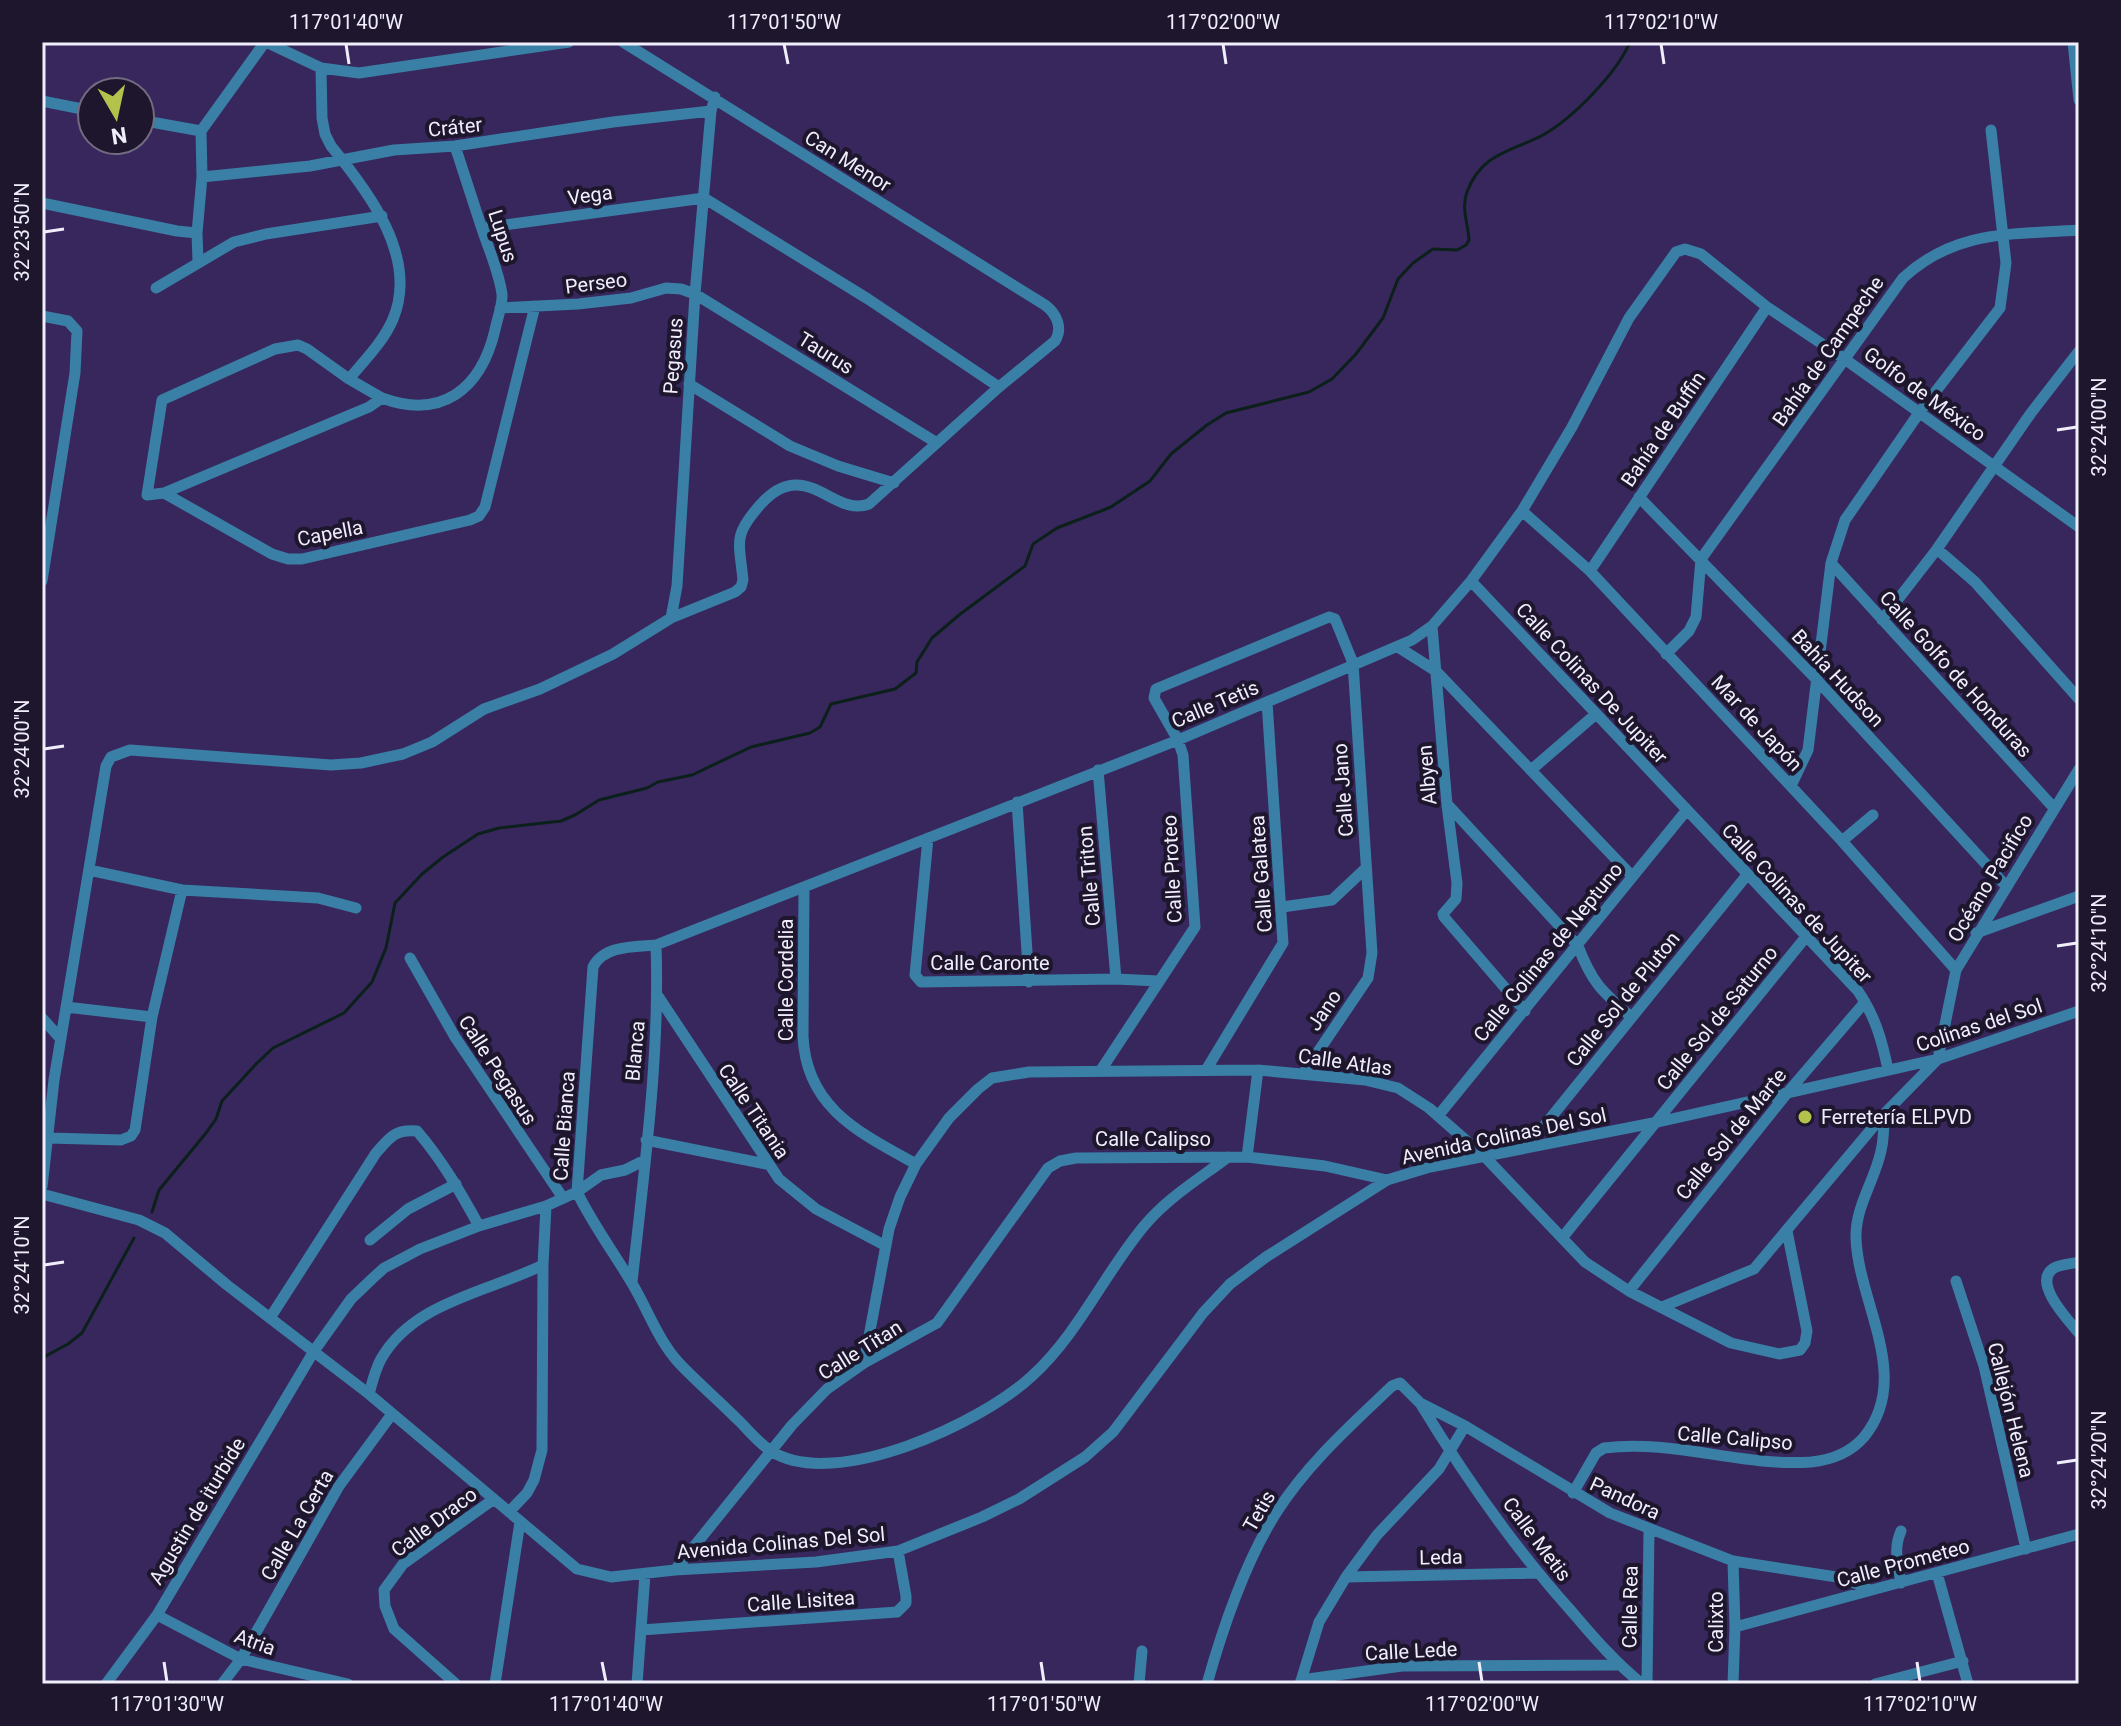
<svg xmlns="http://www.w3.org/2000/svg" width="2121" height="1726" font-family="Roboto,sans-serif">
  <rect width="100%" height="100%" fill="#38275c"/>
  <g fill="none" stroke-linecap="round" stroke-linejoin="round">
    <!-- stream -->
    <path stroke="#0b201b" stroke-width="3" d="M 152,1212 L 159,1190 L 206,1133 L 216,1119 L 222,1101 L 257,1063 L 273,1048 L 344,1013 L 372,982 L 386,948 L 395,903 L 422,874 L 443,857 L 478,834 L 499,828 L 561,821 L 575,815 L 599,800 L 647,788 L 658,782 L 692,775 L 751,747 L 810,733 L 820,727 L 831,704 L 895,689 L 916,673 L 917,662 L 932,638 L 959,615 L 1025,566 L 1033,544 L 1057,528 L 1111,507 L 1150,481 L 1171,454 L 1207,425 L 1226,413 L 1309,392 L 1332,379 L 1356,354 L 1383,318 L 1398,279 L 1413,263 L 1433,249 L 1457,250 L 1466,245 L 1469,240 C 1468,223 1461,208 1467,192 C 1481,153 1513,151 1543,135 C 1573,118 1617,73 1630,42
      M 42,1358 L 68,1344 L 82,1333 L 134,1238"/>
    <!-- minor -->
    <path stroke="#3a7fa6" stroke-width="11" d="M 266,42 L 321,68 L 359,73 L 569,42
      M 2073,42 L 2079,100
      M 321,68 L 322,118 L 325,134 L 331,146 C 368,191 419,257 393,319 C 384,341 364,361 349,379
      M 42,101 L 92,111
      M 140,120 L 201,131
      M 202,177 L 310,166 L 394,150 L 455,146 L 613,122 L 711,111
      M 42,203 L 177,231 L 197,233
      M 482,228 L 704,198 L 868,299 L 999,387
      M 198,261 L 197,233 L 202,177 L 201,131 L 265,42
      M 156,288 L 234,242 L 266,234 L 382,216
      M 500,308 L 578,304 L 631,298 L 666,288 L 681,289 L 695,294 L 937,443
      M 42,316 L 68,321 L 77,331 L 75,373 L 42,581
      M 689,384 L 790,446 L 838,466 L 894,483
      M 382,398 L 349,379 L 307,349 L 298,345 L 275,349 L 162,400 L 147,495 L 164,493 L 369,407 L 382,398 C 442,420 481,389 495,330 C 497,319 503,305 502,294 C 499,272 489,250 482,229 C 473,201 464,174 455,146
      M 164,493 L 272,554 L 288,559 L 302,559 L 470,520 L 479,516 L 485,507 L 535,306
      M 1639,497 L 1816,679 L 2007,887
      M 1522,511 L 1590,571 L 1842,841 L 1956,970
      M 1937,549 L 1975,582 L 2079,699
      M 1831,563 L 2054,808
      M 1590,571 L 1767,307
      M 1471,581 L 1858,991 C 1875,1016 1882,1040 1888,1070
      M 671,618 L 677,586 L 695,294 L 711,111 L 715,97
      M 1882,620 L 1937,549 L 2031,413 L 2079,351
      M 1432,626 L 1447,805 L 1457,883 L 1456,899 L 1443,914 L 1444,917 L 1525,1011
      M 1398,647 L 1436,671 L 1632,876
      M 1666,654 L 1689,631 L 1696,617 L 1701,559 L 1903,278 C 1956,229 2012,235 2079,230
      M 1098,770 L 1116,979
      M 1531,770 L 1596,714
      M 1791,786 L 1808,750 L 1831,563 L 1845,520 L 1919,413 L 2000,308 L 2006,263 L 1991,130
      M 1017,802 L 1029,982
      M 1448,805 L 1578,946 C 1592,983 1602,991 1631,1017
      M 928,838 L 915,975 L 921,982 L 1116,979 L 1158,981
      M 1842,841 L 1873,815
      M 89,870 L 182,890 L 318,898 L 356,908
      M 804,887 L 803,1036 C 806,1108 860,1133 916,1164
      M 1282,907 L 1332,900 L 1366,868
      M 1976,933 L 2079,896
      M 410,958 L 455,1037 L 563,1198
      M 658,996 L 779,1179 L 816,1209 L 886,1246
      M 66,1007 L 152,1017
      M 42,1018 L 61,1039
      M 1101,1070 L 1195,927 L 1183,755 L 1178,740 L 1154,698 L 1156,689 L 1329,617 L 1335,619 L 1353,663 L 1372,953 L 1368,978 L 1303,1074
      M 1206,1070 L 1283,943 L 1267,702
      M 1438,1116 L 1686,811
      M 49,1138 L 121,1140 L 131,1136 L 135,1130 L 152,1017 L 182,890
      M 646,1140 L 766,1164
      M 1527,1147 L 1747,875
      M 1247,1157 L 1258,1070
      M 42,1187 L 54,1080 L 106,766 L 111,757 L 130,750 L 331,765 L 361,763 L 403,754 L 432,742 L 484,709 L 540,689 L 613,654 L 671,618 L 735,592 L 741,587 L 743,580 C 739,540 733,536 760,505 C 805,454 833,518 869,504 L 999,387 L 1055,341 C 1063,328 1057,314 1045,305 L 623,42
      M 577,1192 L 593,967 C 604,945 635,947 656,945 L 1178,740 L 1412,640 L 1432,626 L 1471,581 L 1522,511 L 1572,427 L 1629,318 L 1676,252 L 1685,249 L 1701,254 L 1767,307 L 1846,360 L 2079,527
      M 577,1192 C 592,1223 612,1250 630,1280 C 647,1307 657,1339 679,1363 C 697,1382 717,1399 736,1418 C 747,1428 758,1443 771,1451 C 835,1492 983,1422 1032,1376 C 1079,1333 1104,1274 1144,1226 C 1167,1198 1199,1179 1228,1157
      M 42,1194 L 139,1220 L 165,1233 L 227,1285 L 369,1394 L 577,1569 L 611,1577 L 675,1570 L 816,1562 L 898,1551 L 982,1517 L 1019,1499 L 1085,1457 L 1113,1432 L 1203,1313 L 1230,1284 L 1266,1257 L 1387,1180 L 1430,1167 L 1658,1122 L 1938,1059 L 2079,1011
      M 1562,1238 L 1805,938
      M 370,1240 L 408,1209 L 456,1184
      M 2079,1262 C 2071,1264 2061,1264 2054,1268 C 2031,1282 2069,1321 2079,1333
      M 1956,1281 L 1984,1366 L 2026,1549
      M 632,1282 C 644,1171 660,1057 656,945
      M 1629,1291 L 1788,1092 L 1865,1002
      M 1662,1307 L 1754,1269 L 1884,1114 L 1938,1059 L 1956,970 L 2079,769
      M 270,1318 L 376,1153 C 390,1137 395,1129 417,1131 C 442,1160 461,1193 479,1226
      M 864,1363 L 889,1229 L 900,1197 L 916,1164 L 949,1118 L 978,1089 L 992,1078 L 1029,1072 L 1258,1070 L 1365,1080 L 1398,1088 L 1429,1108 L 1486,1158 L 1585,1262 L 1629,1291 L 1731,1343 L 1779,1354 L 1800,1350 L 1805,1343 L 1807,1331 L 1787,1231
      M 369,1394 C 372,1383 375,1370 381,1359 C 413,1302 488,1292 543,1265 L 546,1206
      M 1420,1403 C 1465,1477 1515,1549 1573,1613 C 1595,1639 1616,1663 1642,1684
      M 1573,1493 L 1596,1453 L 1604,1448 C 1673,1439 1742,1467 1811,1462 C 1831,1460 1851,1452 1864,1437 C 1913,1377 1858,1303 1856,1238 C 1855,1207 1875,1180 1881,1151 C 1884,1139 1884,1126 1884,1114
      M 509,1512 L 527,1493 L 534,1480 L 542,1450 L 543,1265
      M 675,1570 L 792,1425 L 827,1389 L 864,1363 L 937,1323 L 1048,1168 L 1060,1161 L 1076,1158 L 1247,1157 L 1325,1166 L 1387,1180
      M 1937,1573 L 1968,1684
      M 1346,1577 L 1537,1573
      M 1901,1583 C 1898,1564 1893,1549 1901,1531
      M 157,1615 L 241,1659 L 348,1684
      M 1735,1627 L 2079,1534
      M 641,1630 L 897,1612 L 906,1603 L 906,1596 L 898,1551
      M 1301,1680 L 1402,1666 L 1618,1665
      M 106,1684 L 157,1615 L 314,1351 L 351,1299 L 373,1278 L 384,1268 L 420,1249 L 479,1226 L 546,1206 L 577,1192 L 601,1175 L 625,1170 L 645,1160
      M 222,1684 L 241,1659 L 339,1486 L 392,1414
      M 456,1684 L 394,1629 L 385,1606 L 384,1590 L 403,1564 L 494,1499
      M 495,1684 L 520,1522
      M 637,1684 L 645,1574
      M 1139,1684 L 1142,1651
      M 1207,1684 C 1223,1627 1244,1564 1276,1513 C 1307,1464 1350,1426 1392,1386 L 1400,1383 L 1420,1403 L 1465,1426 L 1610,1513 L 1733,1561 L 1843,1578 L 1870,1590
      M 1300,1684 L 1319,1622 L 1346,1577 L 1377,1535 L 1439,1469 L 1465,1426
      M 1647,1684 L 1649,1530
      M 1733,1684 L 1735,1627 L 1733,1561
      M 1875,1684 L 1963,1661"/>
  </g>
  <!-- ticks -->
  <path fill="none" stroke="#f1eefc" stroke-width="3" d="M 346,44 L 349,64M 784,44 L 788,64M 1223,44 L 1226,64M 1661,44 L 1664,64M 44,232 L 64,229M 2057,430 L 2077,427M 44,749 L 64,746M 2057,946 L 2077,943M 44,1265 L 64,1262M 2057,1463 L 2077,1460M 164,1662 L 167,1682M 602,1662 L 606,1682M 1041,1662 L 1044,1682M 1479,1662 L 1482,1682M 1917,1662 L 1920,1682"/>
  <!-- markers -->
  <circle fill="#b3c24b" stroke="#1d162d" stroke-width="3" cx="1805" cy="1117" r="8"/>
  <g text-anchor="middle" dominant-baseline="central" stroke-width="8" stroke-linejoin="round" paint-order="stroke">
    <!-- street labels -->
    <g font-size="20" fill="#f1eefc" stroke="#1d162d">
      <text transform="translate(455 127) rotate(-6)">Cráter</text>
      <text transform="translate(848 161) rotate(32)">Can Menor</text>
      <text transform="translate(590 195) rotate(-8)">Vega</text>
      <text transform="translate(503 236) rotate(72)">Lupus</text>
      <text transform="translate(596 283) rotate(-7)">Perseo</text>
      <text transform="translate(1828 351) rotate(-55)">Bahía de Campeche</text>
      <text transform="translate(826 353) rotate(32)">Taurus</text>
      <text transform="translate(673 356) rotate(-86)">Pegasus</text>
      <text transform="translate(1925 394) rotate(36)">Golfo de México</text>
      <text transform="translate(1663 429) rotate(-56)">Bahía de Buffin</text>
      <text transform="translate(330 533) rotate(-11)">Capella</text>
      <text transform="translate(1956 674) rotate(48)">Calle Golfo de Honduras</text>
      <text transform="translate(1838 678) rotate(47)">Bahía Hudson</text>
      <text transform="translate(1592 683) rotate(47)">Calle Colinas De Jupiter</text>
      <text transform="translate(1215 704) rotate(-23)">Calle Tetis</text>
      <text transform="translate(1757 723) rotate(47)">Mar de Japón</text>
      <text transform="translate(1427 775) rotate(-95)">Albyen</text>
      <text transform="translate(1343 790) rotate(-94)">Calle Jano</text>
      <text transform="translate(1172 869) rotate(-93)">Calle Proteo</text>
      <text transform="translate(1261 874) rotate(-94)">Calle Galatea</text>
      <text transform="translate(1089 876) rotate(-95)">Calle Triton</text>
      <text transform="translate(1990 878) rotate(-59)">Océano Pacifico</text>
      <text transform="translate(1797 903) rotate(47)">Calle Colinas de Jupiter</text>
      <text transform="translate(1548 952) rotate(-51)">Calle Colinas de Neptuno</text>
      <text x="990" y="963">Calle Caronte</text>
      <text transform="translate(786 980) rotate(-90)">Calle Cordelia</text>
      <text transform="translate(1623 999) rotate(-51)">Calle Sol de Pluton</text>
      <text transform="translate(1324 1010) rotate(-56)">Jano</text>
      <text transform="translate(1717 1018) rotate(-51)">Calle Sol de Saturno</text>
      <text transform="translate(1979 1025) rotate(-18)">Colinas del Sol</text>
      <text transform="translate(635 1051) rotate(-85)">Blanca</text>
      <text transform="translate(1345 1062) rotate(8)">Calle Atlas</text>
      <text transform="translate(498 1070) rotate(57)">Calle Pegasus</text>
      <text transform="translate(754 1111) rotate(56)">Calle Titania</text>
      <text transform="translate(564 1126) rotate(-86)">Calle Bianca</text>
      <text transform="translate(1731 1134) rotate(-51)">Calle Sol de Marte</text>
      <text transform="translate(1504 1136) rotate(-12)">Avenida Colinas Del Sol</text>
      <text x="1153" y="1139">Calle Calipso</text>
      <text transform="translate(860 1350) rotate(-32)">Calle Titan</text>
      <text transform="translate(2011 1410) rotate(76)">Callejón Helena</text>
      <text transform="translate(1735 1438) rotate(5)">Calle Calipso</text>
      <text transform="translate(1625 1498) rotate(25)">Pandora</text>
      <text transform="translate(197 1511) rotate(-59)">Agustin de iturbide</text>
      <text transform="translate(1259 1511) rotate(-60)">Tetis</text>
      <text transform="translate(434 1522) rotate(-37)">Calle Draco</text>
      <text transform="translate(297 1525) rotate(-60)">Calle La Certa</text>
      <text transform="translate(1537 1539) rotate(53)">Calle Metis</text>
      <text transform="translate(781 1543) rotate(-5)">Avenida Colinas Del Sol</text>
      <text transform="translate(1441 1557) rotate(-1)">Leda</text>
      <text transform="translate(1903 1563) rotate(-15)">Calle Prometeo</text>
      <text transform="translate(801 1601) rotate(-4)">Calle Lisitea</text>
      <text transform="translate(1630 1607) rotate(-89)">Calle Rea</text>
      <text transform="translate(1716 1622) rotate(-90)">Calixto</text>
      <text transform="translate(255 1642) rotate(20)">Atria</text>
      <text transform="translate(1411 1651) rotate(-3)">Calle Lede</text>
    </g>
    <!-- poi labels -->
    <g font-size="20" fill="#f1eefc" stroke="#1d162d" text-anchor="start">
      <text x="1821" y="1117">Ferretería ELPVD</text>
    </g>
  </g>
  <!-- border -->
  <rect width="2121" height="1726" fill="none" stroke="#1d162d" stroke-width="88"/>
  <!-- north arrow -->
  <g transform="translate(116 116) rotate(171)"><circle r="38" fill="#1d162d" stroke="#726c80" stroke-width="2"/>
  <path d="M0-6L14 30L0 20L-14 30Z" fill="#b3c24b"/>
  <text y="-12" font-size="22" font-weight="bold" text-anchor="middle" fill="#f1eefc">N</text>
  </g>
  <rect x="44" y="44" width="2033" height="1638" fill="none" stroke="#f1eefc" stroke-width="3"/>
  <g font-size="20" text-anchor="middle" fill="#f1eefc">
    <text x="346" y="29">117°01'40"W</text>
    <text x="784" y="29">117°01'50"W</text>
    <text x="1223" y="29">117°02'00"W</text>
    <text x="1661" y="29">117°02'10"W</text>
    <text transform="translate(22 232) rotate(-90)" y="7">32°23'50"N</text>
    <text transform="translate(2099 427) rotate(-90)" y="7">32°24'00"N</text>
    <text transform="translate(22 749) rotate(-90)" y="7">32°24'00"N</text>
    <text transform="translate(2099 943) rotate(-90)" y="7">32°24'10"N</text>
    <text transform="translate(22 1265) rotate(-90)" y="7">32°24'10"N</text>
    <text transform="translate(2099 1460) rotate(-90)" y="7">32°24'20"N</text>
    <text x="167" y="1711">117°01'30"W</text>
    <text x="606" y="1711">117°01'40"W</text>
    <text x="1044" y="1711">117°01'50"W</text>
    <text x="1482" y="1711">117°02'00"W</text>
    <text x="1920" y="1711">117°02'10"W</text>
  </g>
</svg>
